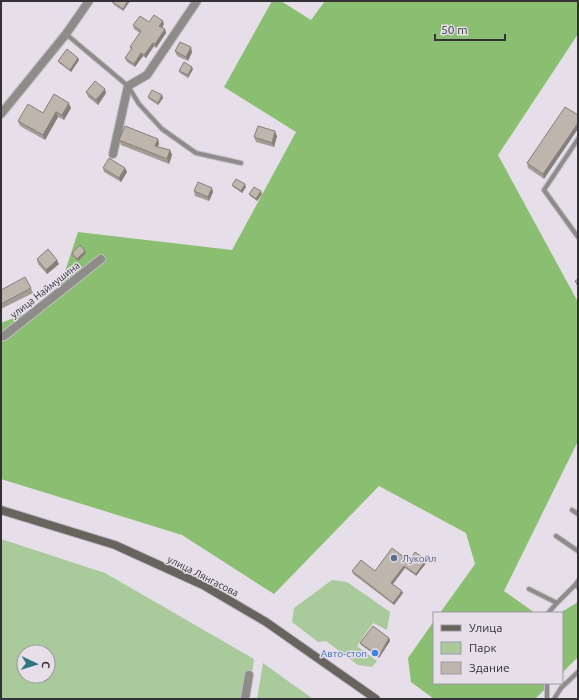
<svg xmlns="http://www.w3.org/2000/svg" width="579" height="700" font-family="Ubuntu,sans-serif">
  <rect width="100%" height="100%" fill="#e6dfea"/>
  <!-- green -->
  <path fill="#a9ca9a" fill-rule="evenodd" d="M 1,539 L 105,573 L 254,659 L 248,699 L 1,699 ZM 24,652 L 48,652 L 48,676 L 24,676 Z
    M 332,580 L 347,582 L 390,612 L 387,630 L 373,623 L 357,646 L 377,661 L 372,667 L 358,665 L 326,641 L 318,642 L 292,622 L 294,608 Z
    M 263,663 L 313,699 L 257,699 Z"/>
  <!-- forest -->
  <path fill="#8abf71" d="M 272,1 L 281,1 L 311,20 L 325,1 L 578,1 L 578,34 L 498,155 L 578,302 L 578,441 L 504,591 L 535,613 L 440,613 L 475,564 L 466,533 L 379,486 L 274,594 L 182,535 L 1,479 L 1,323 L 55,302 L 78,232 L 232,250 L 296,132 L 224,87 Z
    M 578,602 L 578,657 L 562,673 L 562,613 L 560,613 Z
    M 434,621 L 434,683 L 551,683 L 535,699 L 434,699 L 411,682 L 408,658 Z"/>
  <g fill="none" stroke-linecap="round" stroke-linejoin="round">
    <defs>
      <path id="lane" d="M 66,34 L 128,86 L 139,104 L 162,129 L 196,153 L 241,163
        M 578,139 L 544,190 L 578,237
        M 572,510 L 578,514
        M 556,536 L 578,551
        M 578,581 L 575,585 L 578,587
        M 529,589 L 557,603 L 575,585
        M 548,613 L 557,603
        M 547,683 L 547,699
        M 554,699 L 561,688 L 578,672"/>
      <path id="street" d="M 1,114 L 66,34 L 89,1
        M 113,154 L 128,86 L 147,75 L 197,1
        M 1,336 L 4,336 L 101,259
        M 245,699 L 249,675"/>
      <path id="secondary" d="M 1,510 L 115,545 L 203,585 L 266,622 L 376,699"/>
    </defs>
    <!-- lane casing -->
    <use href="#lane" stroke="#c2bcc6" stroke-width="6"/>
    <!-- street casing -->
    <use href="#street" stroke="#c2bcc6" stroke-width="10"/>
    <!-- secondary casing -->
    <use href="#secondary" stroke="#c2bcc6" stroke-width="10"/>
    <!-- lane -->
    <use href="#lane" stroke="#8e8c88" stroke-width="4"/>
    <!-- street -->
    <use href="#street" stroke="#8e8c88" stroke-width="8"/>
    <!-- secondary -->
    <use href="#secondary" stroke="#67635d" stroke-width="8"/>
  </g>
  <!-- wall -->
  <path fill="#a39c95" d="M 113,1 L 130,1 L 123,11 L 113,4 Z
    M 149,22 L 164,24 L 162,27 L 165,29 L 166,33 L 156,48 L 154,46 L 146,58 L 143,56 L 135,67 L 127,62 L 125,58 L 131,49 L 130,47 L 140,33 L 134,29 L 133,25 Z
    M 175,51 L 192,52 L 188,61 L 177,56 Z
    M 78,58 L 79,60 L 71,72 L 59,63 L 58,61 Z
    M 193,69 L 188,78 L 180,73 L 179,71 Z
    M 86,92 L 106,93 L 98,105 L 88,97 Z
    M 162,95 L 163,98 L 158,105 L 149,99 L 148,97 Z
    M 71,108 L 64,120 L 58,117 L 45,140 L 20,126 L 18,121 L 43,113 Z
    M 578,115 L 544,179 L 528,168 L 527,163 Z
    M 277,136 L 274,147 L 256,142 L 254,137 Z
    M 158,139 L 159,144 L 158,147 L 170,150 L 172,155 L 169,164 L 121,145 L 119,140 Z
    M 103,168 L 125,168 L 127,172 L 121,182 L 104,172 Z
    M 232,185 L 246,187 L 242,193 L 233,187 Z
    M 194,191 L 213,192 L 209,201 L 195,196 Z
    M 249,194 L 262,194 L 257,201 L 250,196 Z
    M 85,251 L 86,253 L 78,261 L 72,256 L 72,253 Z
    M 37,259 L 59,264 L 47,274 L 38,264 Z
    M 31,288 L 33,293 L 1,309 L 1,290 Z
    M 426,560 L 427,562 L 416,576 L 405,568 L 393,584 L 403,593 L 394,605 L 353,574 L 352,571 L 375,571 L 409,561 Z
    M 389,638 L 390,641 L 379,658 L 361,645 L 360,643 Z"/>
  <!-- shaded-wall -->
  <path fill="#857f79" d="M 128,1 L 130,1 L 123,11 L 123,9 Z
    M 163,21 L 164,24 L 161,29 L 159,26 Z
    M 165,29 L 166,33 L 156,48 L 155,44 Z
    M 153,43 L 154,46 L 146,58 L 144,55 Z
    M 191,47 L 192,52 L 188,61 L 186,57 Z
    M 141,53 L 143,56 L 135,67 L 134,64 Z
    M 78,58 L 79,60 L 71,72 L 70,70 Z
    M 192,67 L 193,69 L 188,78 L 188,75 Z
    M 105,89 L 106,93 L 98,105 L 96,100 Z
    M 162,95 L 163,98 L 158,105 L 158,103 Z
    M 69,103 L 71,108 L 64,120 L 62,115 Z
    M 56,112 L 58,117 L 45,140 L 43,135 Z
    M 578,123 L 578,129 L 544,179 L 543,174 Z
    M 275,131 L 277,136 L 274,147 L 272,143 Z
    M 158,139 L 159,144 L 156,150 L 155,146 Z
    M 170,150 L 172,155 L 169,164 L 167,159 Z
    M 125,168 L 127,172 L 121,182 L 119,178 Z
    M 245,184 L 246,187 L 242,193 L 241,191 Z
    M 212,188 L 213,192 L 209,201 L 208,197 Z
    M 261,191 L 262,194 L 257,201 L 256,199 Z
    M 85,251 L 86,253 L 78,261 L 77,259 Z
    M 57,260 L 59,264 L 47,274 L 46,270 Z
    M 426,560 L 427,562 L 416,576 L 416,574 Z
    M 404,566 L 405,568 L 392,585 L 391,583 Z
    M 402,591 L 403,593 L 394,605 L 393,603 Z
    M 389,638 L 390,641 L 379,658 L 379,656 Z"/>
  <!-- building -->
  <path fill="#beb5ad" stroke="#857f79" d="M 113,1 L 128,1 L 123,9 L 112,2 Z
    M 154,15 L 163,21 L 159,26 L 165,29 L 155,44 L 153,43 L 144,55 L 141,53 L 134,64 L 125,58 L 132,48 L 130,47 L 141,31 L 133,25 L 140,16 L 149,22 Z
    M 180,42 L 191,47 L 186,57 L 175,51 Z
    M 67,49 L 78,58 L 70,70 L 58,61 Z
    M 184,62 L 192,67 L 188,75 L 179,71 Z
    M 95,81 L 105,89 L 96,100 L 86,92 Z
    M 152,90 L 162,95 L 158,103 L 148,97 Z
    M 54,94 L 69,103 L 62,115 L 56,112 L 43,135 L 18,121 L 28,104 L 43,113 Z
    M 565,107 L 578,115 L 578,123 L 543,174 L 527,163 Z
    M 125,126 L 158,139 L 155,146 L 170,150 L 167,159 L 119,140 Z
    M 258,126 L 275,131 L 272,143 L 254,137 Z
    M 109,158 L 125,168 L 119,178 L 103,168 Z
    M 236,179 L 245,184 L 241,191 L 232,185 Z
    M 198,182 L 212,188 L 208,197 L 194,191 Z
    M 254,187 L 261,191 L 256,199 L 249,194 Z
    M 80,245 L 85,251 L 77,259 L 72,253 Z
    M 48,249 L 57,260 L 46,270 L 37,259 Z
    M 25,277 L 31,288 L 1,304 L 1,290 Z
    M 578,279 L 578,286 L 575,281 Z
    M 392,548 L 409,561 L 415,552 L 426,560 L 416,574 L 404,566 L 391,583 L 402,591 L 393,603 L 352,571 L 361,560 L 375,571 Z
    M 373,626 L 389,638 L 379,656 L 360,643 Z"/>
  <!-- markers -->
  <circle fill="#5c6f8a" stroke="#e6dfea" stroke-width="1.5" cx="394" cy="558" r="4"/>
  <circle fill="#3f7fe0" stroke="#e6dfea" stroke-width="1.5" cx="375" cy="653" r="4"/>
  <g text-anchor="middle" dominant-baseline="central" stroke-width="3" stroke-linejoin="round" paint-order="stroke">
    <!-- street labels -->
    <g font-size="10" fill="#333135" stroke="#e6dfea">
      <text transform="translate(45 290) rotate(-38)">улица Наймушина</text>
      <text transform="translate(203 576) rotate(27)">улица Лянгасова</text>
    </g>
    <!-- service labels -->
    <g font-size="10" fill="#4e5e75" stroke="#e6dfea" text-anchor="start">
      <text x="402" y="558">Лукойл</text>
    </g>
    <!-- shop labels -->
    <g font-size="10" fill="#366cbe" stroke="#e6dfea" text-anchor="end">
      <text x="367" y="653">Авто-стоп</text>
    </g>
  </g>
  <!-- border -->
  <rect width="579" height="700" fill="none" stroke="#333135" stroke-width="4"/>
  <!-- legend -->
  <rect x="433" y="612" width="130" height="72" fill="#e6dfea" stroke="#9e99a2"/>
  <rect x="441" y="625" width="20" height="6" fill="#67635d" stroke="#9e99a2"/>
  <text x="469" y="632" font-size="12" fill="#333135">Улица</text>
  <rect x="441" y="642" width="20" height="12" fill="#a9ca9a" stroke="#9e99a2"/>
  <text x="469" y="652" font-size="12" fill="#333135">Парк</text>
  <rect x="441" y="662" width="20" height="12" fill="#beb5ad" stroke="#9e99a2"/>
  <text x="469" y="672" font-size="12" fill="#333135">Здание</text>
  <!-- north arrow -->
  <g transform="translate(36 664) rotate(94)"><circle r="19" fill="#e6dfea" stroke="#9e99a2"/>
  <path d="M0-3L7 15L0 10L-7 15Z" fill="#2d777d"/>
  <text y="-6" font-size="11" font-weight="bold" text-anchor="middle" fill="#333135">С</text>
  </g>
  <!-- scale -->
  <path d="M435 34v6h70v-6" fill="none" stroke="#333135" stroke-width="2"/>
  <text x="441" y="34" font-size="12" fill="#333135" stroke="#e6dfea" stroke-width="3" paint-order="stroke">50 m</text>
</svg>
